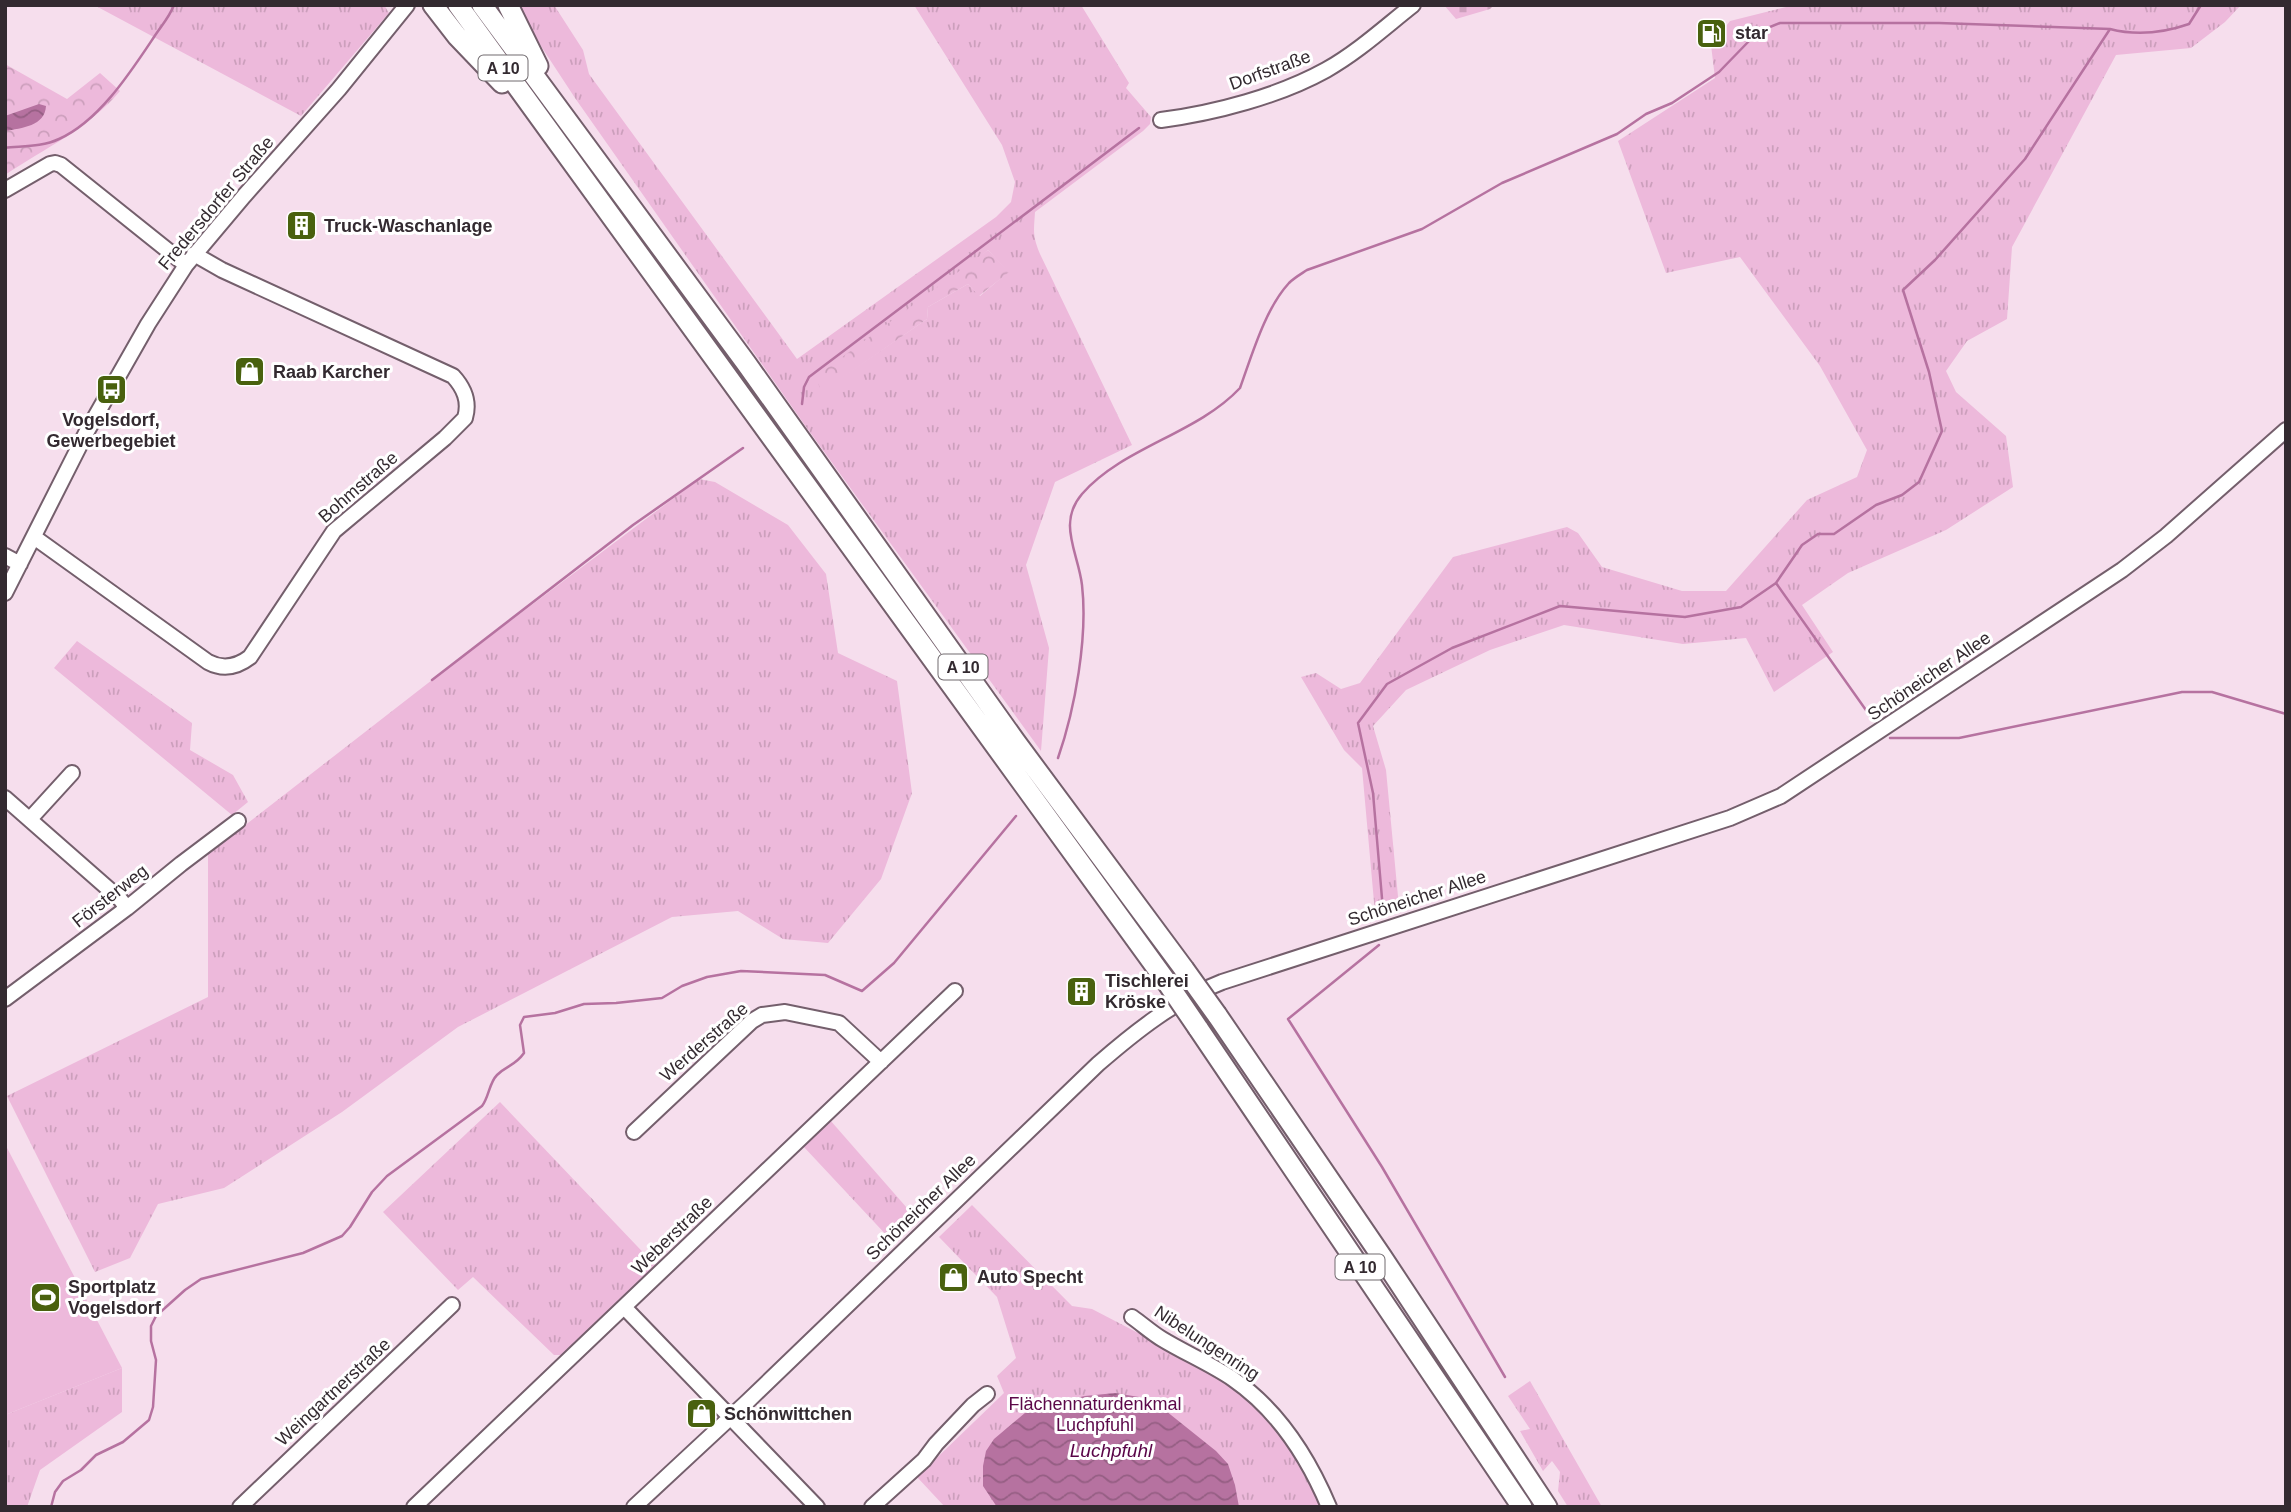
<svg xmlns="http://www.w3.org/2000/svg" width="2291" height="1512" font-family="Helvetica,sans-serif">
  <defs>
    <pattern id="grass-tufts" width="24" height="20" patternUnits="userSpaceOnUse" patternTransform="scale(1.75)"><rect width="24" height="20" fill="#edb9db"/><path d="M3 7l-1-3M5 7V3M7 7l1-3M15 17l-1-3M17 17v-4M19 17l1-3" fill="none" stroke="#cc9fbc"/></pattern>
    <pattern id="forest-crowns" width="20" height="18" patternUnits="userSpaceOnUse" patternTransform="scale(1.75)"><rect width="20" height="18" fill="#edb9db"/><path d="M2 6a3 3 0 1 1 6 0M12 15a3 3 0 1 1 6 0" fill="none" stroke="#cc9fbc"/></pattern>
    <pattern id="cemetery-stones" width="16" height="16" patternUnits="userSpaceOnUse" patternTransform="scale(1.75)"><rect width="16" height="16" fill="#edb9db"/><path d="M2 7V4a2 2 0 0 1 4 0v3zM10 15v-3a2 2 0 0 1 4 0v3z" fill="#cc9fbc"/></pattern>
    <pattern id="water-waves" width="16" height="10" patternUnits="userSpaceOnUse" patternTransform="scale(1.75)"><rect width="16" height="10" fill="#b672a0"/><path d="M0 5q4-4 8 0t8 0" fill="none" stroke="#955e83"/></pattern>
  </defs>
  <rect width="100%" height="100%" fill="#f6deed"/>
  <!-- grass -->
  <path fill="url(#grass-tufts)" fill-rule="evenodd" d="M 94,5 L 384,5 L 389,13 L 301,116 Z
    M 514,5 L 554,5 L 583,50 L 589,74 L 797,359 L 996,217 L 1011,202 L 1015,182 L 1002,145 L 914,5 L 1081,5 L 1129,83 L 1126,88 L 1151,117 L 1150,124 L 1143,131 L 1035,212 C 1034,230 1032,235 1040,254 L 1132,445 L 1055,482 L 1026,565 L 1049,648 L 1041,751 L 804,424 L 575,98 ZM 988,250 L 1008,272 L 980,296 L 968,284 L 928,307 L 927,319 L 822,391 Z
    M 1794,5 L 2241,5 L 2225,22 L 2191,48 L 2116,55 L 2012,247 L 2007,319 L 1967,341 L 1946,371 L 1956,392 L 2006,436 L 2013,487 L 1946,530 L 1848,573 L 1802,605 L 1833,652 L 1774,692 L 1746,638 L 1683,644 L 1564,625 L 1490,650 L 1406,690 L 1373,726 L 1386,770 L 1399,907 L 1375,913 L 1362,768 L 1344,750 L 1301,677 L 1316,673 L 1341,689 L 1360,683 L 1453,557 L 1567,527 L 1578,533 L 1602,567 L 1682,591 L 1726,591 L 1807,500 L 1857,477 L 1867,450 L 1820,366 L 1740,257 L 1666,273 L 1618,141 L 1715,78 L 1711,45 L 1730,21 Z
    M 699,479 L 715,482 L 788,525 L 826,574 L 838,653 L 897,681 L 912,793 L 881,879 L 828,943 L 783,939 L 738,911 L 672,917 L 458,1027 L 342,1112 L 224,1188 L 158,1204 L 130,1258 L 95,1272 L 7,1096 L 208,997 L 208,854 L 432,680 Z
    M 77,641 L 192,723 L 190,750 L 233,775 L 248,802 L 232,815 L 54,668 Z
    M 500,1102 L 656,1266 L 563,1355 L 554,1355 L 473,1277 L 458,1290 L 383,1212 Z
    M 830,1120 L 914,1216 L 890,1239 L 803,1146 Z
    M 972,1205 L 1072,1306 L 1092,1309 L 1194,1362 L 1261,1408 L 1282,1434 L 1321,1507 L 945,1507 L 917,1477 L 1004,1393 L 997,1376 L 1016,1358 L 997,1297 L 939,1237 Z
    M 122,1368 L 122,1412 L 40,1470 L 27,1507 L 5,1507 L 5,1415 Z
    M 1530,1381 L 1602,1507 L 1568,1507 L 1558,1491 L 1560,1472 L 1552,1461 L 1543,1471 L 1520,1431 L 1530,1429 L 1508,1396 Z"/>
  <!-- forest -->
  <path fill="url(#forest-crowns)" d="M 5,64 L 67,99 L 100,73 L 120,91 C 88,129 45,148 5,175 Z
    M 988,250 L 1009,272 L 979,296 L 968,284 L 928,307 L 927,319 L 822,392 L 815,377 Z"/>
  <!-- cemetery -->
  <path fill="url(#cemetery-stones)" d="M 1444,5 L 1494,5 L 1490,9 L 1456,19 Z"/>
  <!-- pitch -->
  <path fill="#edb9db" d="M 5,1144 L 122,1368 L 5,1415 Z"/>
  <!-- water -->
  <path fill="url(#water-waves)" d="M 39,104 L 46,106 C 45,126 22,128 5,131 L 5,116 Z
    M 1115,1393 L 1139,1397 L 1161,1407 L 1216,1451 L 1228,1464 L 1235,1485 L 1239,1507 L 997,1507 L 983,1486 L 983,1466 L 986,1451 L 994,1439 L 1032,1407 L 1085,1396 Z"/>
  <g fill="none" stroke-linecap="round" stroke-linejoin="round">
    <!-- stream -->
    <path stroke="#b672a0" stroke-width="2.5" d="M 5,148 C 23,146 42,147 59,139 C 99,121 130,73 154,37 C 161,26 169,18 174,5
      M 802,404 L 804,387 L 809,377 L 1139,128
      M 1776,583 L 1873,720
      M 432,680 L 633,525 L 743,448
      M 1890,738 L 1959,738 L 2182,692 L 2212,692 L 2286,714
      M 1058,758 C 1075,709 1088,637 1082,585 C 1078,552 1057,523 1082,494 C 1123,447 1197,434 1240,388 C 1252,355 1265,309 1289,283 C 1294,278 1301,274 1307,270 L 1422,229 L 1502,183 L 1617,134 L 1646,114 L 1672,103 L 1719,72 L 1750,40 L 1765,29 L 1780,23 L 1939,23 L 2110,29 C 2137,36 2163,33 2189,24 L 2201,5
      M 1383,910 L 1373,793 L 1358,723 L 1387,684 L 1452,648 L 1560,606 L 1685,617 L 1741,607 L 1776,583 L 1802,545 L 1818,534 L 1834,534 L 1876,505 L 1902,495 L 1919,482 L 1942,431 L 1929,372 L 1903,290 L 1935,260 L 2025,159 L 2110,29
      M 1379,945 L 1288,1019 L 1382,1167 L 1505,1377
      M 51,1507 L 55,1492 L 63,1481 L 81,1470 L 96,1455 L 123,1442 L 149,1420 L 153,1407 L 156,1360 L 151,1341 L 151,1326 L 156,1316 L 185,1290 L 201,1279 L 303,1253 L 342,1236 L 350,1227 L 372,1192 L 387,1176 L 482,1106 C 489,1097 489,1083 497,1075 C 507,1065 515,1066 524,1053 L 520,1025 L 524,1017 L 555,1013 L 584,1004 L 616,1003 L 662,998 L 682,986 L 707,977 L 741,971 L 825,975 L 862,991 L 894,963 L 1016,816"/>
    <defs>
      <path id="minor" d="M 1161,120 C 1215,113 1279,96 1326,70 C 1358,52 1385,27 1413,5
        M 5,190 L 50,164 L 55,163 L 61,165 L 186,265
        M 34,537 L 208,662 C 223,670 237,667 250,657 L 334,531 L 445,438 L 465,418 C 470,401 464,388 453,376 L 222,270 L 194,254
        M 5,556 L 20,564
        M 5,593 L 86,433 L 148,324 L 186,265 L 244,196 L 339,89 L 407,5
        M 5,798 L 120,899 L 127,908
        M 30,819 L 72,773
        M 5,999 L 127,908 L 181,864 L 238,821
        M 634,1132 L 752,1021 L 762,1015 L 785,1012 L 839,1023 L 881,1062
        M 624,1307 L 817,1507
        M 1132,1317 C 1142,1324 1152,1333 1162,1339 C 1185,1353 1211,1364 1233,1379 C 1278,1410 1308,1457 1329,1507
        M 240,1507 L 452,1305
        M 414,1507 L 955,991
        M 634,1507 L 747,1402 L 1098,1064 C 1136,1031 1175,1000 1222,982 L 1730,818 L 1781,796 L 2122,570 L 2166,536 L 2286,430
        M 872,1507 L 924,1460 L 936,1444 L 973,1405 L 987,1394"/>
      <path id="highway" d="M 433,5 L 457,36 L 502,83
        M 458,5 L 1166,981
        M 482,5 L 746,363 L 1015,741 L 1184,969
        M 508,5 L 538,66
        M 1217,1015 L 1382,1257 L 1547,1507
        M 1198,1028 L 1522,1507"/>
    </defs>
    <!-- minor casing -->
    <use href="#minor" stroke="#745f6c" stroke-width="18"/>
    <!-- highway casing -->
    <use href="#highway" stroke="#745f6c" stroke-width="23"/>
    <!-- minor -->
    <use href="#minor" stroke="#fff" stroke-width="14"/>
    <!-- highway -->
    <use href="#highway" stroke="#fff" stroke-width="19"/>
    <defs>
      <path id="highway-bridge" d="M 1184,969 L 1217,1015
        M 1166,981 L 1198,1028"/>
    </defs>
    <!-- highway-bridge casing -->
    <use href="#highway-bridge" stroke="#745f6c" stroke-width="23" stroke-linecap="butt"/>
    <!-- highway-bridge -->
    <use href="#highway-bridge" stroke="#fff" stroke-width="19"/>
  </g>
  <!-- icons -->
  <defs>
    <symbol id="fuel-square" viewBox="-11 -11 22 22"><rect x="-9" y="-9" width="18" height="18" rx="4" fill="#49610e" stroke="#fff"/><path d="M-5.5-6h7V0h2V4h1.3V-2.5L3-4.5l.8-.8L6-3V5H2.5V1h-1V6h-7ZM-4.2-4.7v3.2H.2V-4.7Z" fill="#fff"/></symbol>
    <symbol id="building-square" viewBox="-11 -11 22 22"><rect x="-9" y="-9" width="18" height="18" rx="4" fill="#49610e" stroke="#fff"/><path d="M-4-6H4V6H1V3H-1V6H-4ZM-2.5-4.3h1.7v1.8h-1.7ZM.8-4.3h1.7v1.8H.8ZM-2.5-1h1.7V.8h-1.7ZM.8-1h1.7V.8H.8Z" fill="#fff"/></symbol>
    <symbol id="shop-square" viewBox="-11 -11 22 22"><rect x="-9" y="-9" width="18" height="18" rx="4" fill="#49610e" stroke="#fff"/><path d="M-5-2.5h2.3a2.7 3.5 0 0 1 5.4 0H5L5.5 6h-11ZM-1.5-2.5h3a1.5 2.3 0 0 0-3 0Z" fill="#fff"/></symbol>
    <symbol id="bus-square" viewBox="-11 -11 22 22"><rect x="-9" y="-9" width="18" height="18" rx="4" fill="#49610e" stroke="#fff"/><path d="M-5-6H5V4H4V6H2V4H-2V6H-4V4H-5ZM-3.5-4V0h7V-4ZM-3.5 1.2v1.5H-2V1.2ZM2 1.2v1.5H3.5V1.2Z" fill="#fff"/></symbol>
    <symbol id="stadium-square" viewBox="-11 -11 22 22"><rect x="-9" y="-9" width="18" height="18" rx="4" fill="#49610e" stroke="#fff"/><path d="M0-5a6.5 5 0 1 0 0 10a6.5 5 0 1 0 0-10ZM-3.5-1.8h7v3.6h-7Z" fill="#fff"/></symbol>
  </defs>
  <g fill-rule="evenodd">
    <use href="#fuel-square" x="1694" y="16" width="35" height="35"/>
    <use href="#building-square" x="284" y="208" width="35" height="35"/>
    <use href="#shop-square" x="232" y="354" width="35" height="35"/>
    <use href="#bus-square" x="94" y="372" width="35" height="35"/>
    <use href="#building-square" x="1064" y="974" width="35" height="35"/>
    <use href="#shop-square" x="936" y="1260" width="35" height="35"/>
    <use href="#stadium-square" x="28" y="1280" width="35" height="35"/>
    <use href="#shop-square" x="684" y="1396" width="35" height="35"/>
  </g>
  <g text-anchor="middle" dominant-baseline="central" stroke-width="6" stroke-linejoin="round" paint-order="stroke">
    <!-- shield labels -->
    <g fill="#fff" stroke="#706a6e" stroke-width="2">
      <rect x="478.5" y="55.5" width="49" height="25" rx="5"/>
      <rect x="938.5" y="654.5" width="49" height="25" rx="5"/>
      <rect x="1335.5" y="1254.5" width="49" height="25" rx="5"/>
    </g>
    <g font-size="16" font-weight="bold" fill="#332a30">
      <text x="503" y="68">A 10</text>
      <text x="963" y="667">A 10</text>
      <text x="1360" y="1267">A 10</text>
    </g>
    <!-- poi labels -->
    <g font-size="18" font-weight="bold" fill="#332a30" stroke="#fff" text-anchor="start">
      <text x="1735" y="33">star</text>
      <text x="324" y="226">Truck-Waschanlage</text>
      <text x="273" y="372">Raab Karcher</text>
      <text x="111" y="420" text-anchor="middle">Vogelsdorf,<tspan x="111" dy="21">Gewerbegebiet</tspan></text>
      <text x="1105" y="981">Tischlerei<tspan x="1105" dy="21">Kröske</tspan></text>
      <text x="977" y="1277">Auto Specht</text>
      <text x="68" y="1287">Sportplatz<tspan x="68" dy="21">Vogelsdorf</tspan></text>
      <text x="724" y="1414">Schönwittchen</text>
    </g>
    <!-- street labels -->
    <g font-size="18" fill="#332a30" stroke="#fff">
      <text transform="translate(1270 70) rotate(-20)">Dorfstraße</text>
      <text transform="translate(216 203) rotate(-50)">Fredersdorfer Straße</text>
      <text transform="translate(358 487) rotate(-41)">Bohmstraße</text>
      <text transform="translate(1929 676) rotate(-34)">Schöneicher Allee</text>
      <text transform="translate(110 896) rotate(-38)">Försterweg</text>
      <text transform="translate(1417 898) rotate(-18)">Schöneicher Allee</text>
      <text transform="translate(704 1042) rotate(-41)">Werderstraße</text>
      <text transform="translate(921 1207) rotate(-44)">Schöneicher Allee</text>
      <text transform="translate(672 1235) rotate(-44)">Weberstraße</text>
      <text transform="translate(1207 1343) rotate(33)">Nibelungenring</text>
      <text transform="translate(333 1392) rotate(-43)">Weingartnerstraße</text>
    </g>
    <!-- park labels -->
    <g font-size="18" fill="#5c0849" stroke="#fff">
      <text x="1095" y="1404">Flächennaturdenkmal<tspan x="1095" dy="21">Luchpfuhl</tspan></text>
    </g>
    <!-- water labels -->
    <g font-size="19" font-style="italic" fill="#590447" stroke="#fff">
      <text x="1111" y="1450">Luchpfuhl</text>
    </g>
  </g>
  <!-- border -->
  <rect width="2291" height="1512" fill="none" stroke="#332a30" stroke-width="14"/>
</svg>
